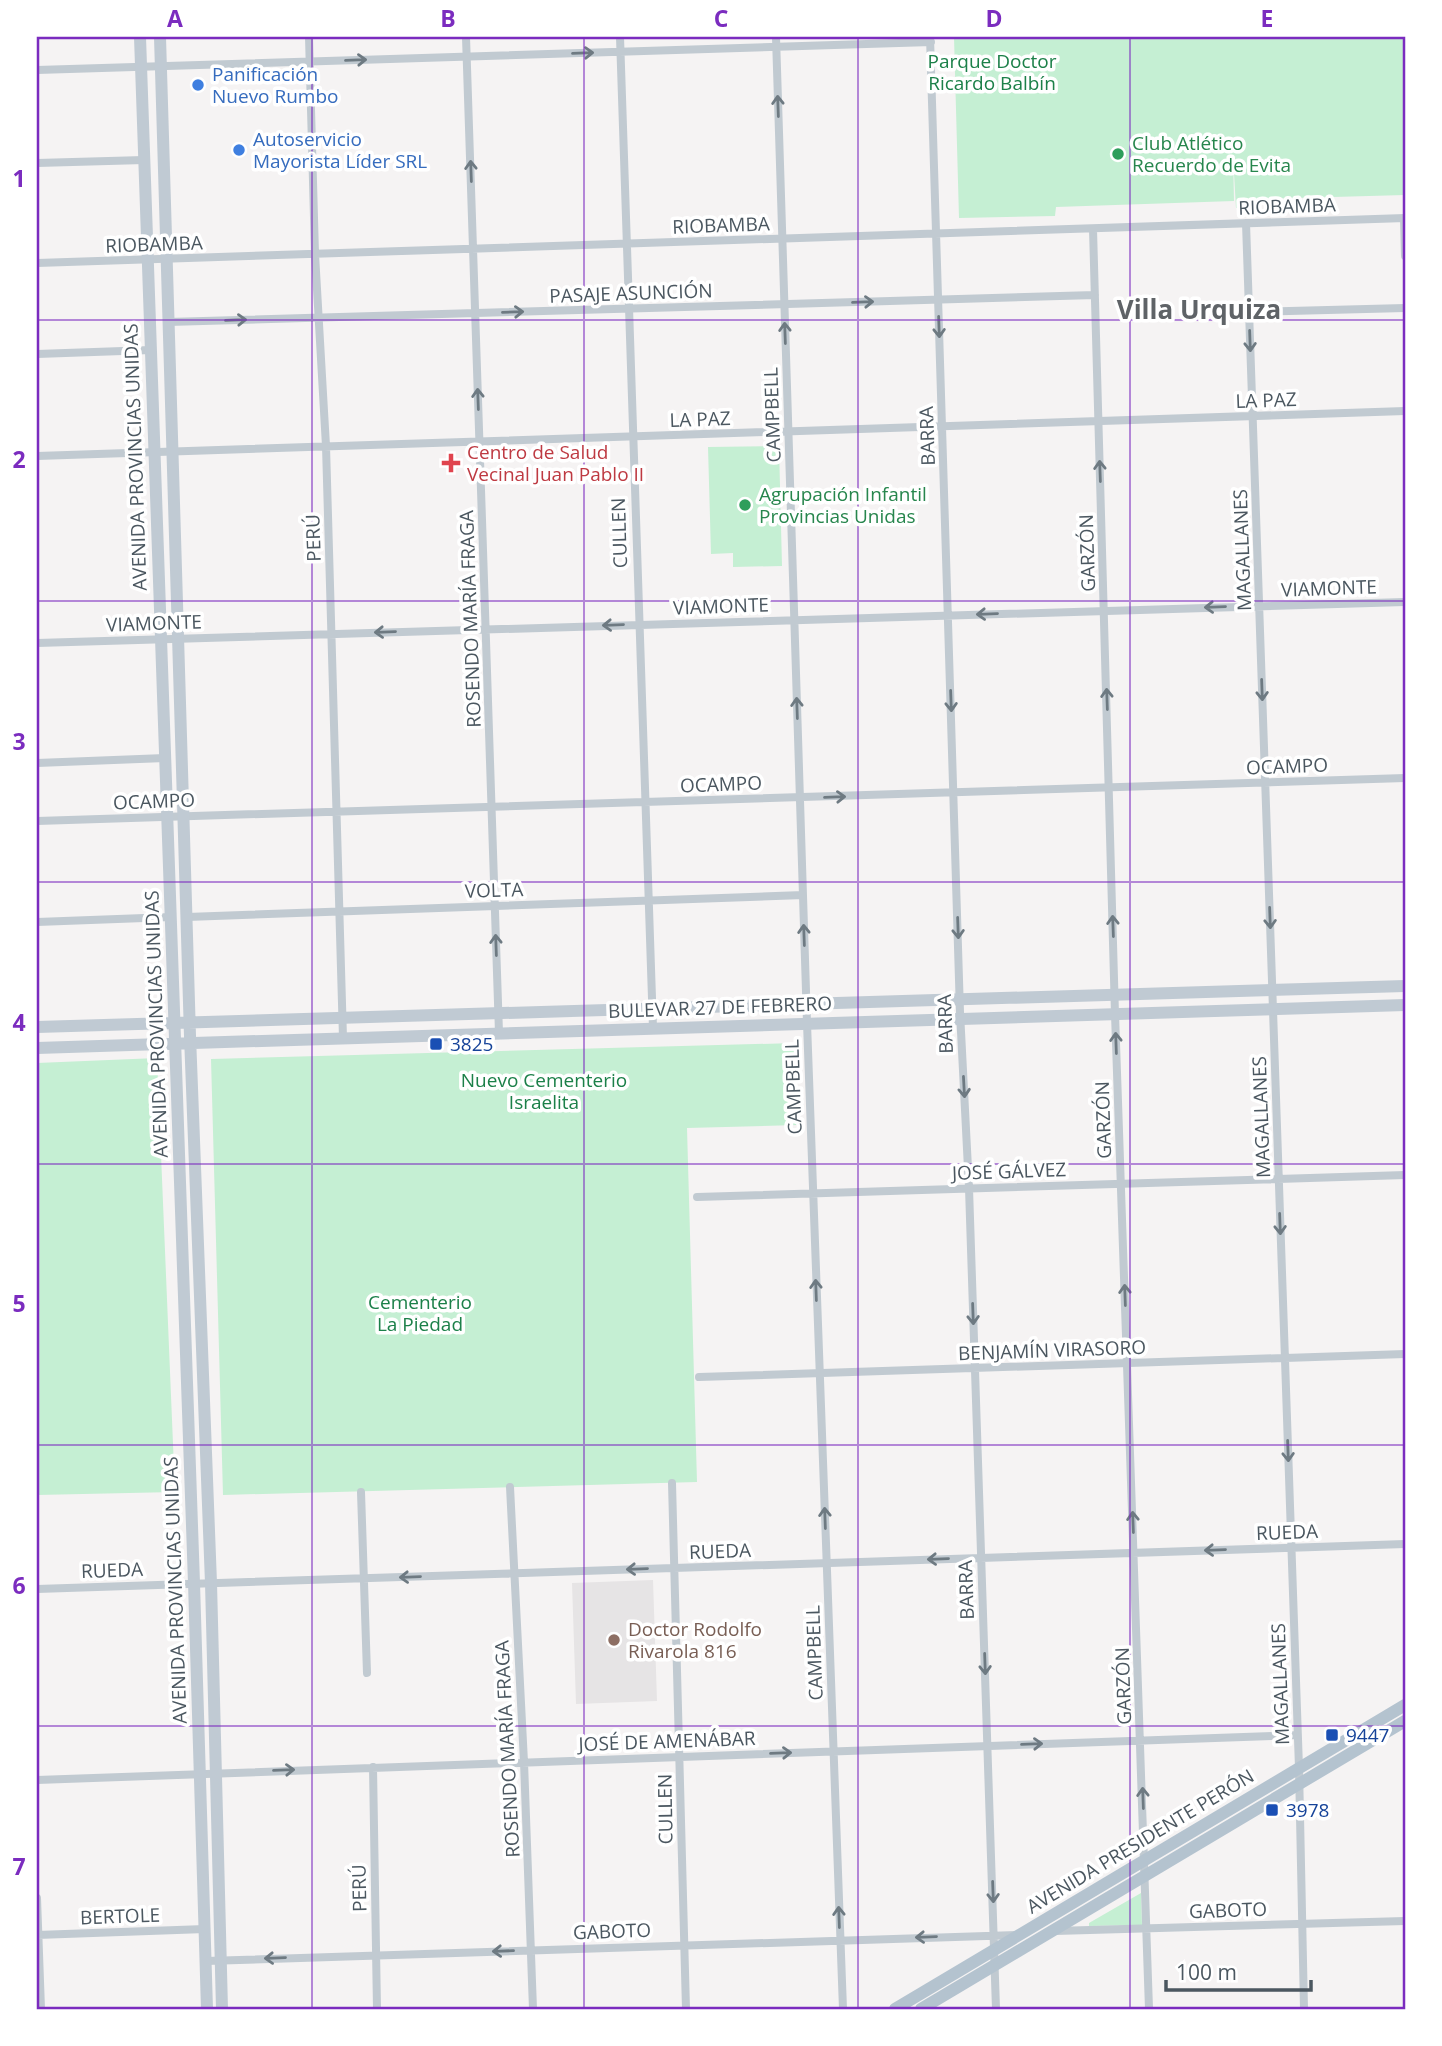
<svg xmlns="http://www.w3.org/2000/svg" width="1442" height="2046" font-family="'Open Sans',sans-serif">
  <rect width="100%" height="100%" fill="#f5f3f3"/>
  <!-- education -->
  <path fill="#e6e4e5" d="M 653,1580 L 657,1701 L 576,1704 L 572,1583 Z"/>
  <!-- green -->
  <path fill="#c5efd3" d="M 954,37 L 1405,37 L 1405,195 L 1261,199 L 1261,207 L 1236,208 L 1233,156 L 1234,201 L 1056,207 L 1055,216 L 959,218 Z
    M 779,446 L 782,566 L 733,567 L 733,553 L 711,554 L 708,447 Z
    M 795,1043 L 797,1125 L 687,1128 L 697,1482 L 223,1495 L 211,1059 Z
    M 157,1058 L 175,1492 L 37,1495 L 37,1063 Z
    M 1141,1893 L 1142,1925 L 1089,1926 L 1089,1923 Z"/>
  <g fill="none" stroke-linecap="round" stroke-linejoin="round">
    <!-- street -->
    <path stroke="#c1cad1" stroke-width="8" d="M 309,37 L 315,254 L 326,446 L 343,1038
      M 466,37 L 499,1033
      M 620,37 L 653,1028
      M 776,37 L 807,1023 L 843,2009
      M 930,37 L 960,1012 L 969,1188 L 996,2009
      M 37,70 L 931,42
      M 37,163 L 144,160
      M 1404,218 L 1405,256
      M 1246,223 L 1299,1768 L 1304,2009
      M 1093,229 L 1115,1014 L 1149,2009
      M 37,263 L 1405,218
      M 1249,312 L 1405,308
      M 168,322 L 1095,295
      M 37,354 L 151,350
      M 37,456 L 1405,411
      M 37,643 L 1405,602
      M 37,763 L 165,758
      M 37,821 L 1405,778
      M 187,917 L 803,895
      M 37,922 L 171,917
      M 697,1197 L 1405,1175
      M 699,1377 L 1405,1354
      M 672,1483 L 686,2009
      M 510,1487 L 524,1762 L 533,2009
      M 361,1492 L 367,1673
      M 37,1589 L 1405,1544
      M 373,1767 L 377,2009
      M 37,1780 L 1297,1735
      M 37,1898 L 41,2009
      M 1055,1931 L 1405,1921
      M 37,1935 L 205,1929
      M 206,1961 L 1017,1935"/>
    <!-- secondary -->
    <path stroke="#c0cad3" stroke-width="12" d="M 140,37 L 194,1583 L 207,2009
      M 160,37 L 190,1036 L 211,1583 L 222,2009
      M 37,1027 L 1405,986
      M 37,1048 L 1405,1005"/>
    <!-- primary -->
    <path stroke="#b4c3cf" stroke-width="12" d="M 895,2009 L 1405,1705
      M 921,2009 L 1405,1721"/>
  </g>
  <!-- one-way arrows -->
  <defs><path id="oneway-shaft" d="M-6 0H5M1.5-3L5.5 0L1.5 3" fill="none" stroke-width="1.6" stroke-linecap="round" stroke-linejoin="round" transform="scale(1.75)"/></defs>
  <g stroke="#6e7a82">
    <use href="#oneway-shaft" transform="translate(583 53) rotate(-2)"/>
    <use href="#oneway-shaft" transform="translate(356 60) rotate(-2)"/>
    <use href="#oneway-shaft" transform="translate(778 106) rotate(-92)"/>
    <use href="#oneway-shaft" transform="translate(471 171) rotate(-92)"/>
    <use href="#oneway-shaft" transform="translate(863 302) rotate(-2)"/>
    <use href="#oneway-shaft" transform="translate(513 312) rotate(-2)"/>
    <use href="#oneway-shaft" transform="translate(236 320) rotate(-2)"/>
    <use href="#oneway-shaft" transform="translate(939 327) rotate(88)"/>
    <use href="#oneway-shaft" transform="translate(785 333) rotate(-92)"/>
    <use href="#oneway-shaft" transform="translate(1250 341) rotate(88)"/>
    <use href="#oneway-shaft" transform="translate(478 399) rotate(-92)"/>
    <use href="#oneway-shaft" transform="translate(1100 471) rotate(-92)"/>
    <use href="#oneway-shaft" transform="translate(1215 607) rotate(178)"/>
    <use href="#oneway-shaft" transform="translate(987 614) rotate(178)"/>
    <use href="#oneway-shaft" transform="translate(613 625) rotate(178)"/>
    <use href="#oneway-shaft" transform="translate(385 632) rotate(178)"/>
    <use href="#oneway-shaft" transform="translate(1262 690) rotate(88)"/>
    <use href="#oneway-shaft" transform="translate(1107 699) rotate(-92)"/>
    <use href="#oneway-shaft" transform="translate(951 701) rotate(88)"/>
    <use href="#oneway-shaft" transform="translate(797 708) rotate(-92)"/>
    <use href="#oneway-shaft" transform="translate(835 797) rotate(-2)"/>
    <use href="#oneway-shaft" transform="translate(1270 918) rotate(88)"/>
    <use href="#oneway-shaft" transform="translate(1113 926) rotate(-92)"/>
    <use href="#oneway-shaft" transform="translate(958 928) rotate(88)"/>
    <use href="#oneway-shaft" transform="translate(804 935) rotate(-92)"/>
    <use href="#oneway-shaft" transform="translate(496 945) rotate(-92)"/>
    <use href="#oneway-shaft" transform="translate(1116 1043) rotate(-92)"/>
    <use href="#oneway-shaft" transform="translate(964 1087) rotate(87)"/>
    <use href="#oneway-shaft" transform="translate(1280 1224) rotate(88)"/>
    <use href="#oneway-shaft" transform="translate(816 1290) rotate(-92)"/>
    <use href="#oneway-shaft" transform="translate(1125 1295) rotate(-92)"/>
    <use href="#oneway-shaft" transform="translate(973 1314) rotate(88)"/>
    <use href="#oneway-shaft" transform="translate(1288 1451) rotate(88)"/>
    <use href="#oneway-shaft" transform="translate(825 1518) rotate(-92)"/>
    <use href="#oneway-shaft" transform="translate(1133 1522) rotate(-92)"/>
    <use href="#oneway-shaft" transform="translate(1215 1550) rotate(178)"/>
    <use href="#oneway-shaft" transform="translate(938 1559) rotate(178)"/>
    <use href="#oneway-shaft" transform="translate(637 1569) rotate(178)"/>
    <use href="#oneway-shaft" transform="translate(410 1577) rotate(178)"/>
    <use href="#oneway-shaft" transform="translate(985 1664) rotate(88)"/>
    <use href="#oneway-shaft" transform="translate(1032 1744) rotate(-2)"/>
    <use href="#oneway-shaft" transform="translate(781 1753) rotate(-2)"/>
    <use href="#oneway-shaft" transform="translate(284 1770) rotate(-2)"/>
    <use href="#oneway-shaft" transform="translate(1143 1798) rotate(-92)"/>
    <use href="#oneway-shaft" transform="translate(993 1892) rotate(88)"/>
    <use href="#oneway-shaft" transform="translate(839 1917) rotate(-92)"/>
    <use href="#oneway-shaft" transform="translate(926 1937) rotate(178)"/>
    <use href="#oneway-shaft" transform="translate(503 1951) rotate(178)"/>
    <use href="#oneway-shaft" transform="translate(275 1958) rotate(178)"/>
  </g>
  <!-- grid -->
  <path fill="none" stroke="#7b2cbf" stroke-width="2" stroke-opacity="0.55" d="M 312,37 L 312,2009M 584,37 L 584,2009M 858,37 L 858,2009M 1130,37 L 1130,2009M 37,320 L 1405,320M 37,601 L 1405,601M 37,882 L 1405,882M 37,1164 L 1405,1164M 37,1445 L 1405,1445M 37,1726 L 1405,1726"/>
  <!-- markers -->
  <g fill="#3f7fe0" stroke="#fff" stroke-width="2.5">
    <circle cx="198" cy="85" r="7"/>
    <circle cx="239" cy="150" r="7"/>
  </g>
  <g fill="#2e9e5b" stroke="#fff" stroke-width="2.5">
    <circle cx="1118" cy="154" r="7"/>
    <circle cx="745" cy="505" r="7"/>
  </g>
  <path fill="#e0444e" stroke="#fff" stroke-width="2.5" d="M447.5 452.5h7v7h7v7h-7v7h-7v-7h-7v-7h7z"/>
  <g fill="#1a4fb4" stroke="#fff" stroke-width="2.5">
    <rect x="429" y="1037" width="14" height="14" rx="3.5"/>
    <rect x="1325" y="1728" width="14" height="14" rx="3.5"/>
    <rect x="1265" y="1803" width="14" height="14" rx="3.5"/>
  </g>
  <circle fill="#8d6e63" stroke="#fff" stroke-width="2.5" cx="614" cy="1640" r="7"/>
  <g text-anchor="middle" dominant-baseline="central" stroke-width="7" stroke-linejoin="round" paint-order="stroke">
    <!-- park labels -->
    <g font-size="19" fill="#1c8049" stroke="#fff">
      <text x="992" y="61">Parque Doctor<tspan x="992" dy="22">Ricardo Balbín</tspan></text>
      <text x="544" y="1080">Nuevo Cementerio<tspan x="544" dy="22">Israelita</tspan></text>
      <text x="420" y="1302">Cementerio<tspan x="420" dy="22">La Piedad</tspan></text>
    </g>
    <!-- shop labels -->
    <g font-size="19" fill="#366cbe" stroke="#fff" text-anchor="start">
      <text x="212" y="74">Panificación<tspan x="212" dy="22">Nuevo Rumbo</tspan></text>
      <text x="253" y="139">Autoservicio<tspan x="253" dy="22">Mayorista Líder SRL</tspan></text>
    </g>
    <!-- leisure labels -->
    <g font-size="19" fill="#27864d" stroke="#fff" text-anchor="start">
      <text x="1132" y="143">Club Atlético<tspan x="1132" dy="22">Recuerdo de Evita</tspan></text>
      <text x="759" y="494">Agrupación Infantil<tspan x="759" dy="22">Provincias Unidas</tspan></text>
    </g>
    <!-- street labels -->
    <g font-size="19" fill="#4b5760" stroke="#fff">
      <text transform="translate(1287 206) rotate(-2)">RIOBAMBA</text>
      <text transform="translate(721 225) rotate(-2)">RIOBAMBA</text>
      <text transform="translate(154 244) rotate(-2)">RIOBAMBA</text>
      <text transform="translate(631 293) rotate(-2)">PASAJE ASUNCIÓN</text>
      <text transform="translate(1266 400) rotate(-2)">LA PAZ</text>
      <text transform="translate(772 415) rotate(-92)">CAMPBELL</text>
      <text transform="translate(700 419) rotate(-2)">LA PAZ</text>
      <text transform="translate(927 436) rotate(-92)">BARRA</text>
      <text transform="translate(135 457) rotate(-92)">AVENIDA PROVINCIAS UNIDAS</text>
      <text transform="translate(619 533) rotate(-92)">CULLEN</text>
      <text transform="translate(313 538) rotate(-92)">PERÚ</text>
      <text transform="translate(1242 550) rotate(-92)">MAGALLANES</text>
      <text transform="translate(1087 553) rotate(-92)">GARZÓN</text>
      <text transform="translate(1329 588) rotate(-2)">VIAMONTE</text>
      <text transform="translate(721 606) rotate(-2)">VIAMONTE</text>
      <text transform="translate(470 619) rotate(-92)">ROSENDO MARÍA FRAGA</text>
      <text transform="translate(154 623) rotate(-2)">VIAMONTE</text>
      <text transform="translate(1287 766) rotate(-2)">OCAMPO</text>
      <text transform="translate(721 784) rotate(-2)">OCAMPO</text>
      <text transform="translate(154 801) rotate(-2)">OCAMPO</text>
      <text transform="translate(494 890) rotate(-2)">VOLTA</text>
      <text transform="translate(720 1007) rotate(-2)">BULEVAR 27 DE FEBRERO</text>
      <text transform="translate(156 1024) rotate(-92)">AVENIDA PROVINCIAS UNIDAS</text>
      <text transform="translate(945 1024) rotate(-92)">BARRA</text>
      <text transform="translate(793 1087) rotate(-92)">CAMPBELL</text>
      <text transform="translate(1261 1117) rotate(-92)">MAGALLANES</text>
      <text transform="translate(1103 1120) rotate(-92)">GARZÓN</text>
      <text transform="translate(1009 1171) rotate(-2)">JOSÉ GÁLVEZ</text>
      <text transform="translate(1052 1350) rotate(-2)">BENJAMÍN VIRASORO</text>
      <text transform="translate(1287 1532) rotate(-2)">RUEDA</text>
      <text transform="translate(720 1551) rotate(-2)">RUEDA</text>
      <text transform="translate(112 1570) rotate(-2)">RUEDA</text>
      <text transform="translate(175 1590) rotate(-92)">AVENIDA PROVINCIAS UNIDAS</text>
      <text transform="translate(966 1590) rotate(-92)">BARRA</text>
      <text transform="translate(814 1653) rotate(-92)">CAMPBELL</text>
      <text transform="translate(1280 1684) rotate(-92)">MAGALLANES</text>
      <text transform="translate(1123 1686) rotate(-92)">GARZÓN</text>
      <text transform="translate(667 1741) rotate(-2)">JOSÉ DE AMENÁBAR</text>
      <text transform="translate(507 1749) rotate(-93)">ROSENDO MARÍA FRAGA</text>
      <text transform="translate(665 1809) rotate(-91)">CULLEN</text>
      <text transform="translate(1140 1841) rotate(-31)">AVENIDA PRESIDENTE PERÓN</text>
      <text transform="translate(359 1888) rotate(-91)">PERÚ</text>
      <text transform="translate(1228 1910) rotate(-2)">GABOTO</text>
      <text transform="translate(120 1916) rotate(-2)">BERTOLE</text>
      <text transform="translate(612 1931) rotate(-2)">GABOTO</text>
    </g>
    <!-- health labels -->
    <g font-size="19" fill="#be3a42" stroke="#fff" text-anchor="start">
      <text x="467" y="452">Centro de Salud<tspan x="467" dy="22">Vecinal Juan Pablo II</tspan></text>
    </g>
    <!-- transit labels -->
    <g font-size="19" fill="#164399" stroke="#fff" text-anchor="start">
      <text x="450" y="1044">3825</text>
      <text x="1346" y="1735">9447</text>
      <text x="1286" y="1810">3978</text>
    </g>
    <!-- education labels -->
    <g font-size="19" fill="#785e54" stroke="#fff" text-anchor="start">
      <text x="628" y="1629">Doctor Rodolfo<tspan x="628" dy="22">Rivarola 816</tspan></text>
    </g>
    <!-- district labels -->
    <g font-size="26" font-weight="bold" fill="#5f6367" stroke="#fff">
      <text x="1199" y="309">Villa Urquiza</text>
    </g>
  </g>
  <!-- border -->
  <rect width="1442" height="2046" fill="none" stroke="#ffffff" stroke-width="77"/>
  <!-- scale -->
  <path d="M1166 1980v10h145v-10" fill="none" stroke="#4b5760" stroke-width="3.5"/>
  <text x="1176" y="1980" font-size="21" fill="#4b5760" stroke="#ffffff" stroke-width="5" paint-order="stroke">100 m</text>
  <rect x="38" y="38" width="1366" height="1970" fill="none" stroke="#7b2cbf" stroke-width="2.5"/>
  <g font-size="23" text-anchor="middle" font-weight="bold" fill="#7b2cbf">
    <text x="175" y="27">A</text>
    <text x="448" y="27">B</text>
    <text x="721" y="27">C</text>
    <text x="994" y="27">D</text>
    <text x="1267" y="27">E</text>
    <text x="19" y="187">1</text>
    <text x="19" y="468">2</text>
    <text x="19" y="750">3</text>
    <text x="19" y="1031">4</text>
    <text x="19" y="1312">5</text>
    <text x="19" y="1594">6</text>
    <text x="19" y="1875">7</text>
  </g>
</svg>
